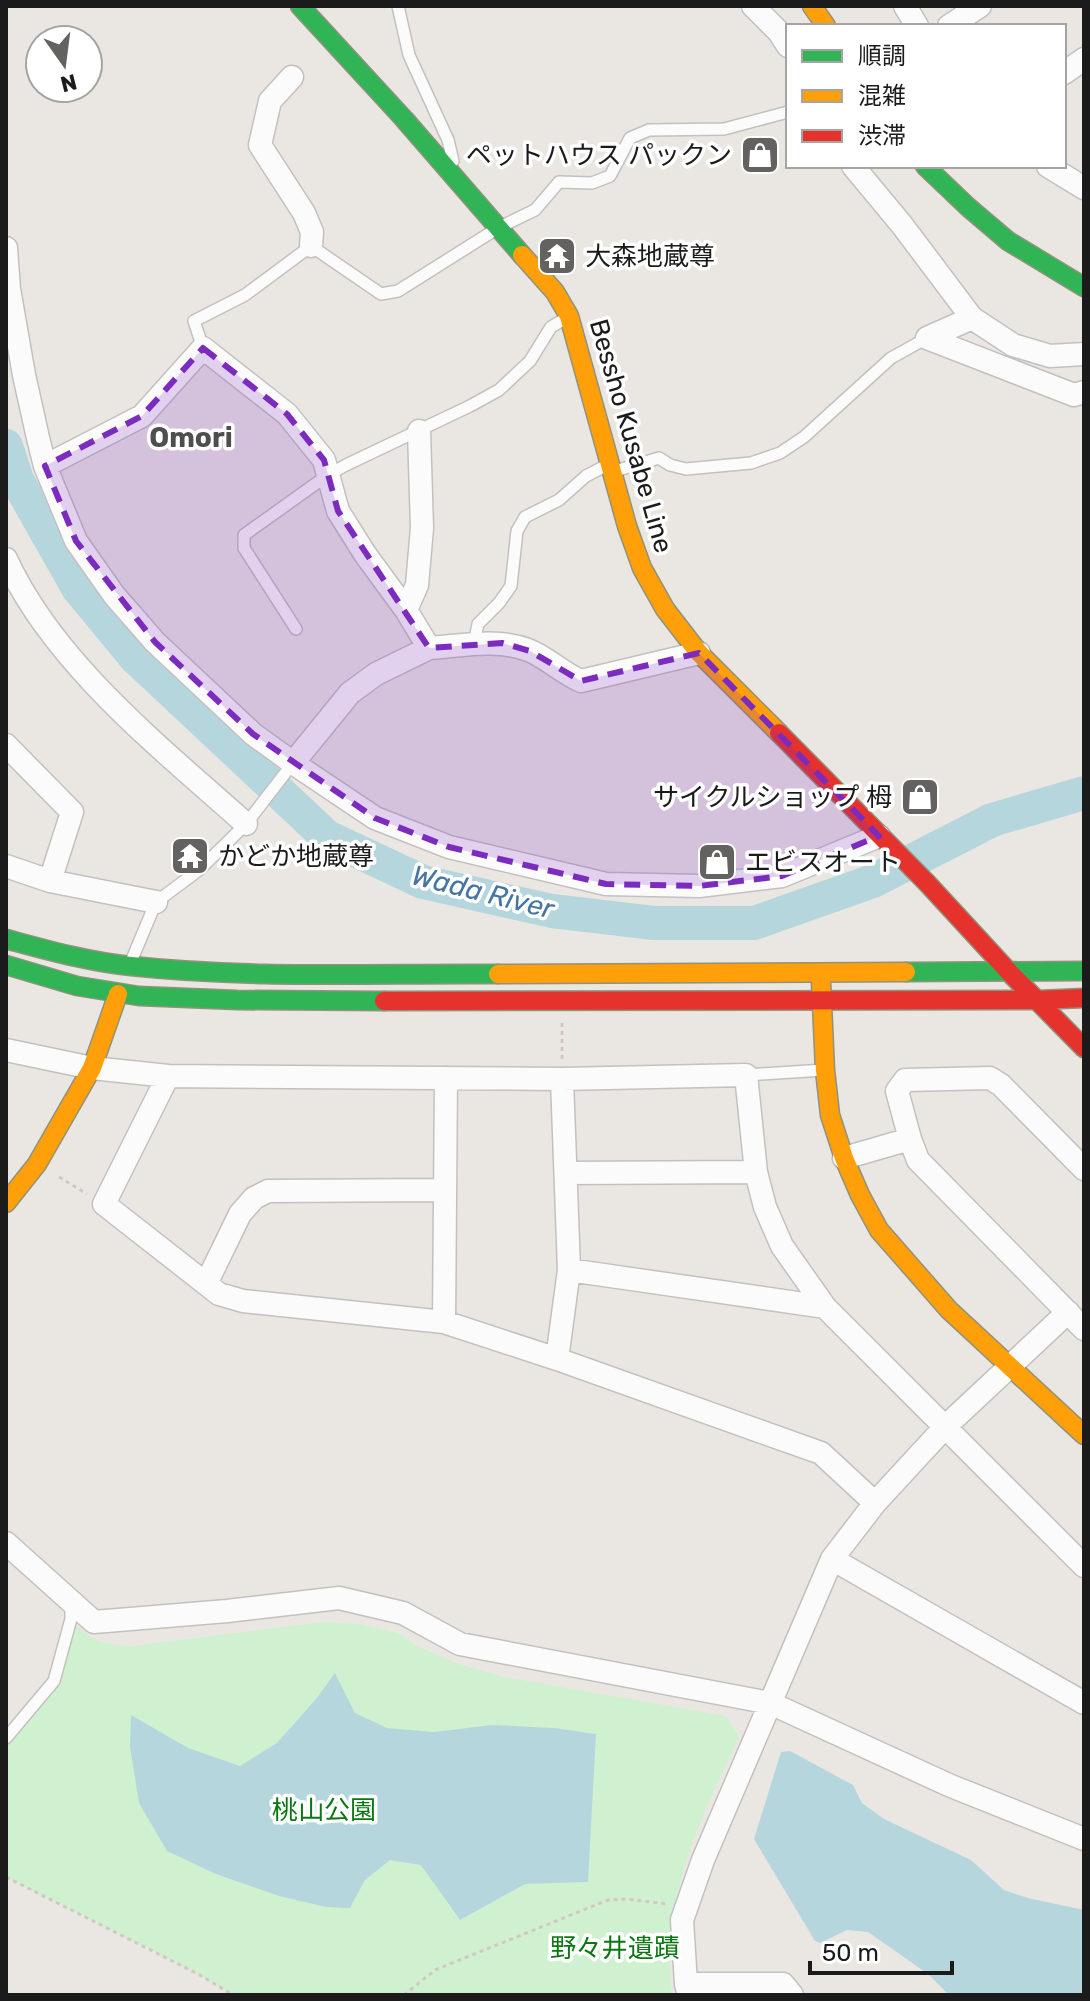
<svg xmlns="http://www.w3.org/2000/svg" width="1090" height="2001" font-family="Rubik,'Noto Sans JP',sans-serif">
  <rect width="100%" height="100%" fill="#eae7e3"/>
  <!-- park -->
  <path fill="#d0f1cf" d="M 71,1619 C 90,1642 103,1644 132,1646 L 322,1622 L 359,1624 L 398,1633 L 417,1646 L 459,1664 L 505,1677 L 726,1716 L 739,1737 C 699,1823 661,1897 672,1995 L 233,1995 L 198,1974 L 6,1877 L 6,1738 L 54,1681 Z"/>
  <!-- water -->
  <path fill="#b6d6dd" d="M 335,1673 L 355,1713 L 387,1728 L 434,1732 L 492,1725 L 554,1728 L 596,1734 L 588,1882 L 525,1884 L 460,1920 L 421,1865 L 390,1860 L 365,1880 L 350,1908 L 326,1907 L 279,1896 L 216,1874 L 167,1851 L 139,1803 L 130,1747 L 131,1715 L 188,1748 L 240,1766 L 277,1743 L 316,1699 Z
    M 790,1751 L 853,1785 L 862,1803 L 884,1819 L 971,1860 L 1004,1890 L 1028,1898 L 1084,1910 L 1084,1995 L 949,1995 L 928,1974 L 868,1932 L 847,1930 L 820,1943 L 815,1941 L 754,1839 L 781,1752 Z"/>
  <g fill="none" stroke-linecap="round" stroke-linejoin="round">
    <!-- river -->
    <path stroke="#b6d6dd" stroke-width="34" d="M 6,446 L 17,480 L 78,588 L 135,657 L 327,837 L 423,882 L 552,911 L 654,923 L 754,923 L 873,881 L 992,820 L 1084,793"/>
    <defs>
      <path id="lane" d="M 398,6 L 409,55 L 448,140 L 453,161
        M 203,348 L 194,321 L 245,295 L 311,246 L 381,294 L 398,291 L 498,228 L 535,210 L 559,182 L 592,183 L 610,176 L 630,138 L 649,130 L 724,129 L 788,112
        M 615,471 L 659,458 L 670,465 L 686,469 L 751,463 L 780,453 L 804,437 L 891,358 L 927,338
        M 296,629 L 244,548 L 244,535 L 328,475 L 346,465 L 470,406 L 499,390 L 530,361 L 551,327 L 568,317
        M 474,644 L 478,624 L 499,603 L 511,586 L 517,531 L 525,517 L 559,500 L 586,476 L 609,464
        M 130,964 L 156,902 L 199,870 L 246,824 L 293,763
        M 746,1075 L 824,1070
        M 6,1738 L 54,1681 L 71,1619 L 71,1604"/>
      <path id="street" d="M 753,6 L 779,32 L 788,46
        M 905,6 L 917,26
        M 949,26 L 980,6
        M 1064,73 L 1084,59
        M 292,77 L 270,101 L 260,145 L 304,213 L 312,232 L 311,246
        M 853,166 L 902,225 L 972,318 L 1013,345 L 1050,356 L 1084,354
        M 1048,166 L 1084,188
        M 6,248 L 9,289 L 24,375 L 38,438 L 45,466 L 76,541 L 114,595 L 155,642 L 253,734 L 293,763 L 375,818 L 449,847 L 606,884 L 699,886 L 782,876 L 879,836
        M 927,338 L 1074,395 L 1084,392
        M 927,338 L 972,318
        M 45,466 L 142,416 L 203,348 L 287,414 L 324,460 L 338,511 L 365,554 L 406,610 L 429,648 L 376,674 L 350,693 L 293,763
        M 6,559 C 54,664 161,748 246,824
        M 406,610 L 417,585 L 422,528 L 419,431
        M 429,648 C 461,646 497,638 528,650 C 545,656 562,673 581,681 L 699,653
        M 6,745 L 72,812 L 50,881
        M 6,866 L 50,881 L 156,902
        M 6,1050 L 92,1068 L 168,1076 L 562,1079 L 746,1075 L 756,1172 L 765,1207 L 782,1246 L 825,1307 L 1084,1566
        M 168,1076 L 104,1204 L 219,1294 L 243,1301 L 444,1322 L 557,1359 L 821,1453 L 875,1503
        M 844,1158 L 910,1139
        M 1084,1169 L 1001,1085 L 990,1078 L 905,1080 L 897,1091 L 910,1139 L 918,1160 L 1084,1329
        M 566,1173 L 756,1172
        M 569,1270 L 825,1307
        M 206,1284 L 240,1214 L 254,1198 L 268,1191 L 445,1190
        M 444,1322 L 446,1078
        M 557,1359 L 569,1270 L 562,1079
        M 6,1543 L 94,1622 L 227,1611 L 339,1598 L 403,1613 L 460,1644 L 770,1703 L 951,1786 L 1084,1839
        M 832,1559 L 1084,1703
        M 686,1984 L 783,1984 L 792,1995
        M 689,1995 L 686,1984 L 682,1920 L 703,1860 L 832,1559 L 875,1503 L 946,1426 L 1068,1312"/>
      <path id="fast" d="M 300,6 L 404,119 L 522,255
        M 925,166 L 968,207 L 1008,241 L 1084,287
        M 6,939 C 47,950 89,962 131,966 C 253,979 376,973 498,974
        M 6,965 L 77,986 L 139,996 L 237,1000 L 384,1001
        M 906,972 L 1084,971"/>
      <path id="slow" d="M 812,6 L 826,26
        M 522,255 L 555,292 L 569,316 L 627,526 L 642,568 L 665,609 L 699,653 L 779,733
        M 498,974 L 906,972
        M 821,982 L 825,1070 L 830,1115 L 844,1158 L 860,1195 L 879,1230 L 949,1310 L 1084,1435
        M 6,1203 L 37,1164 L 92,1068 L 118,994"/>
      <path id="jam" d="M 779,733 L 927,883 L 1009,972 L 1084,1048
        M 384,1001 L 1037,1000 L 1084,998"/>
    </defs>
    <!-- lane casing -->
    <use href="#lane" stroke="#c2c1bf" stroke-width="14"/>
    <!-- street casing -->
    <use href="#street" stroke="#c2c1bf" stroke-width="25"/>
    <!-- fast casing -->
    <use href="#fast" stroke="#91927c" stroke-width="21"/>
    <!-- slow casing -->
    <use href="#slow" stroke="#91927c" stroke-width="21"/>
    <!-- jam casing -->
    <use href="#jam" stroke="#91927c" stroke-width="21"/>
    <!-- path -->
    <path stroke="#d6c6c3" stroke-width="3" stroke-dasharray="4 4" stroke-linecap="butt" d="M 562,1023 L 562,1060
      M 59,1177 L 87,1194
      M 6,1877 L 198,1974 L 233,1995
      M 404,1995 L 435,1970 L 608,1900 L 627,1899 L 667,1904"/>
    <!-- lane -->
    <use href="#lane" stroke="#fcfbfb" stroke-width="11"/>
    <!-- street -->
    <use href="#street" stroke="#fcfbfb" stroke-width="22"/>
    <!-- fast -->
    <use href="#fast" stroke="#30b455" stroke-width="18"/>
    <!-- slow -->
    <use href="#slow" stroke="#ff9f0a" stroke-width="18"/>
    <!-- jam -->
    <use href="#jam" stroke="#e5322d" stroke-width="18"/>
  </g>
  <!-- marked area -->
  <path fill="#7b2cbf" fill-opacity="0.2" stroke="#7b2cbf" stroke-width="6" stroke-dasharray="16 10" stroke-linejoin="round" d="M 203,348 L 287,414 L 324,460 L 338,511 L 429,648 L 502,643 L 530,651 L 581,681 L 699,653 L 879,836 L 782,876 L 699,886 L 606,884 L 449,847 L 375,818 L 253,734 L 155,642 L 76,541 L 45,466 L 142,416 Z"/>
  <!-- icons -->
  <defs>
    <symbol id="shop-square" viewBox="-11 -11 22 22"><rect x="-9" y="-9" width="18" height="18" rx="4" fill="#636261" stroke="#fff"/><path d="M-5-2.5h2.3a2.7 3.5 0 0 1 5.4 0H5L5.5 6h-11ZM-1.5-2.5h3a1.5 2.3 0 0 0-3 0Z" fill="#fff"/></symbol>
    <symbol id="temple-square" viewBox="-11 -11 22 22"><rect x="-9" y="-9" width="18" height="18" rx="4" fill="#636261" stroke="#fff"/><path d="M0-6L5-2H3V0L6.5 2.5H4V6H1.5V3h-3V6H-4V2.5H-6.5L-3 0V-2H-5Z" fill="#fff"/></symbol>
  </defs>
  <g fill-rule="evenodd">
    <use href="#shop-square" x="738" y="133" width="44" height="44"/>
    <use href="#temple-square" x="535" y="234" width="44" height="44"/>
    <use href="#shop-square" x="898" y="775" width="44" height="44"/>
    <use href="#temple-square" x="168" y="834" width="44" height="44"/>
    <use href="#shop-square" x="695" y="840" width="44" height="44"/>
  </g>
  <g text-anchor="middle" dominant-baseline="central" stroke-width="7" stroke-linejoin="round" paint-order="stroke">
    <!-- poi labels -->
    <g font-size="26" fill="#1b1b1b" stroke="#fff" text-anchor="start">
      <text x="732" y="155" text-anchor="end">ペットハウス パックン</text>
      <text x="585" y="256">大森地蔵尊</text>
      <text x="892" y="797" text-anchor="end">サイクルショップ 栂</text>
      <text x="218" y="856">かどか地蔵尊</text>
      <text x="745" y="862">エビスオート</text>
    </g>
    <!-- street labels -->
    <g font-size="26" fill="#1b1b1b" stroke="#fff">
      <text transform="translate(631 436) rotate(74)">Bessho Kusabe Line</text>
    </g>
    <!-- park labels -->
    <g font-size="26" fill="#0b7712" stroke="#fff">
      <text x="324" y="1810">桃山公園</text>
      <text x="615" y="1948">野々井遺蹟</text>
    </g>
    <!-- neighbourhood labels -->
    <g font-size="28" font-weight="bold" fill="#4e4e4e" stroke="#fff">
      <text x="191" y="437">Omori</text>
    </g>
    <!-- water labels -->
    <g font-size="28" font-style="italic" fill="#4576a2" stroke="#fff">
      <text transform="translate(483 892) rotate(14)">Wada River</text>
    </g>
  </g>
  <!-- border -->
  <rect width="1090" height="2001" fill="none" stroke="#1b1b1b" stroke-width="16"/>
  <!-- legend -->
  <rect x="786" y="24" width="280" height="144" fill="#ffffff" stroke="#a4a4a4" stroke-width="2"/>
  <rect x="802" y="50" width="40" height="12" fill="#30b455" stroke="#a4a4a4" stroke-width="2"/>
  <text x="858" y="64" font-size="24" fill="#1b1b1b">順調</text>
  <rect x="802" y="90" width="40" height="12" fill="#ff9f0a" stroke="#a4a4a4" stroke-width="2"/>
  <text x="858" y="104" font-size="24" fill="#1b1b1b">混雑</text>
  <rect x="802" y="130" width="40" height="12" fill="#e5322d" stroke="#a4a4a4" stroke-width="2"/>
  <text x="858" y="144" font-size="24" fill="#1b1b1b">渋滞</text>
  <!-- north arrow -->
  <g transform="translate(64 64) rotate(166)"><circle r="38" fill="#ffffff" stroke="#a4a4a4" stroke-width="2"/>
  <path d="M0-6L14 30L0 20L-14 30Z" fill="#636261"/>
  <text y="-12" font-size="22" font-weight="bold" text-anchor="middle" fill="#1b1b1b">N</text>
  </g>
  <!-- scale -->
  <path d="M810 1961v12h142v-12" fill="none" stroke="#1b1b1b" stroke-width="4"/>
  <text x="822" y="1961" font-size="24" fill="#1b1b1b" stroke="#ffffff" stroke-width="6" paint-order="stroke">50 m</text>
</svg>
